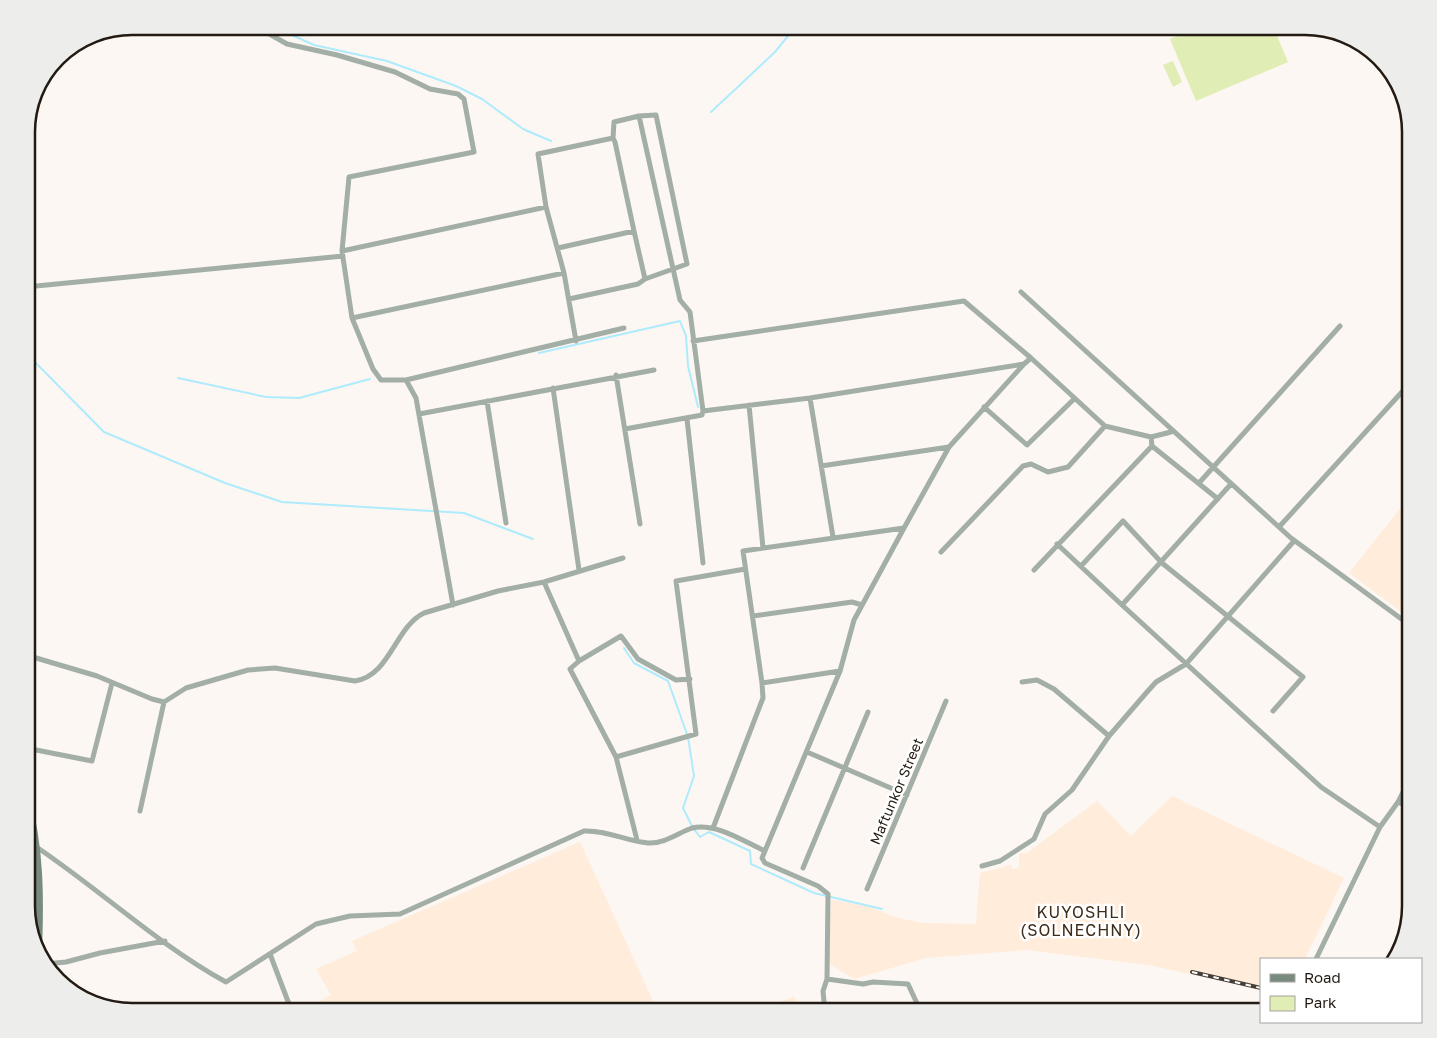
<svg xmlns="http://www.w3.org/2000/svg" width="1437" height="1038" font-family="'Golos Text',sans-serif">
  <rect width="100%" height="100%" fill="#fcf7f2"/>
  <!-- built -->
  <path fill="#ffecda" d="M 1411,495 L 1411,619 L 1349,573 Z
    M 1172,796 L 1344,878 L 1305,959 L 1261,959 L 1261,989 L 1148,965 L 1026,950 L 926,958 L 854,979 L 827,962 L 831,900 L 864,905 L 898,918 L 923,923 L 976,924 L 980,873 L 1011,865 L 1012,869 L 1019,868 L 1019,853 L 1027,853 L 1097,801 L 1131,836 Z
    M 580,842 L 658,1012 L 297,1012 L 331,995 L 316,969 L 357,951 L 352,941 Z
    M 794,996 L 802,1012 L 757,1012 Z"/>
  <!-- green -->
  <path fill="#e0edb4" d="M 1200,26 L 1273,26 L 1288,62 L 1196,101 L 1170,39 Z
    M 1173,61 L 1182,82 L 1173,87 L 1163,65 Z
    M 1381,62 L 1400,85 L 1405,109 L 1401,111 Z"/>
  <g fill="none" stroke-linecap="round" stroke-linejoin="round">
    <!-- stream -->
    <path stroke="#aeebfd" stroke-width="2" d="M 272,26 L 314,45 L 387,61 L 456,86 L 482,99 L 523,129 L 551,141
      M 711,112 L 775,52 L 796,26
      M 26,353 L 104,432 L 225,483 L 282,502 L 464,513 L 533,539
      M 539,353 L 680,321 L 686,336 L 688,366 L 698,407
      M 178,378 L 266,397 L 299,398 L 370,379
      M 624,648 L 634,663 L 668,681 L 688,737 L 694,776 L 683,808 L 693,828 L 700,837 L 709,832 L 750,851 L 751,864 L 814,893 L 882,909"/>
    <!-- minor -->
    <path stroke="#a2aea6" stroke-width="5" d="M 255,26 L 287,44 L 337,55 L 395,72 L 430,89 L 458,94 L 464,99 L 474,152 L 349,177 L 342,251 L 352,318 L 373,369 L 381,380 L 406,380 L 416,398 L 453,605
      M 639,116 L 680,300 L 690,312 L 703,411
      M 558,248 L 634,231 L 645,279
      M 342,251 L 546,207
      M 26,287 L 343,256
      M 1021,292 L 1291,538 L 1411,626
      M 569,299 L 638,284 L 645,279 L 687,264 L 656,115 L 639,116 L 614,122 L 613,138
      M 352,318 L 564,273
      M 576,341 L 564,273 L 546,207 L 538,154 L 613,138 L 615,142 L 634,231
      M 693,341 L 964,301 L 1031,358 L 1105,426 L 1151,437 L 1171,432
      M 616,375 L 640,524
      M 406,380 L 624,328
      M 553,388 L 579,570
      M 810,398 L 833,537
      M 487,401 L 506,523
      M 749,405 L 763,548
      M 984,407 L 1027,445 L 1074,399
      M 419,414 L 654,370
      M 687,419 L 703,563
      M 625,429 L 702,415 L 703,411 L 810,398 L 1024,364 L 1031,358
      M 1152,446 L 1218,499
      M 821,466 L 949,447
      M 1199,483 L 1340,326
      M 1279,527 L 1411,382
      M 904,528 L 854,620 L 840,671 L 762,683 L 743,551 L 904,528 L 949,447 L 1024,364
      M 1057,544 L 1122,605 L 1231,484
      M 941,552 L 1023,466 L 1031,464 L 1048,472 L 1068,467 L 1105,426
      M 1081,566 L 1123,521 L 1162,563 L 1303,677 L 1273,711
      M 1034,570 L 1152,446 L 1151,437
      M 544,582 L 579,661 L 621,636 L 638,659 L 676,680 L 690,679
      M 1122,605 L 1321,787 L 1380,827
      M 753,616 L 852,602 L 862,605
      M 26,655 L 97,676 L 152,699 L 164,702 L 186,688 L 248,670 L 275,668 L 355,681 C 390,676 395,627 424,613 L 498,591 L 544,582 L 623,558
      M 579,661 L 570,669 L 616,757 L 696,734 L 676,581 L 745,569
      M 1022,682 L 1037,680 L 1054,689 L 1109,736
      M 26,748 L 92,761 L 112,683
      M 807,752 L 907,795
      M 616,757 L 637,840
      M 1398,802 L 1411,808
      M 140,811 L 164,702
      M 713,828 L 763,698 L 762,683
      M 26,840 C 94,884 155,943 226,982 L 316,924 L 350,916 L 400,914 L 584,831 C 607,830 626,841 648,843 C 664,844 678,833 692,828 C 715,822 745,842 765,851
      M 982,866 L 1000,861 L 1034,839 L 1045,814 L 1072,790 L 1109,736 L 1147,692 L 1156,682 L 1186,664 L 1294,541
      M 803,868 L 868,712
      M 867,889 L 946,701
      M 270,954 L 292,1012
      M 1316,959 L 1380,827 L 1398,802 L 1411,776
      M 45,964 L 66,962 L 100,953 L 165,941
      M 827,979 L 863,984 L 873,982 L 908,984 L 921,1012
      M 825,1012 L 823,991 L 827,979 L 828,894 L 818,886 L 765,863 L 762,858 L 840,671
      M 1047,1012 L 1095,1012"/>
    <!-- secondary -->
    <path stroke="#788b7e" stroke-width="8" d="M 26,797 C 40,847 40,898 38,950"/>
    <defs>
      <path id="rail" d="M 1192,972 L 1261,988"/>
    </defs>
    <!-- rail casing -->
    <use href="#rail" stroke="#463e36" stroke-width="4"/>
    <!-- rail -->
    <use href="#rail" stroke="#fff" stroke-width="2" stroke-dasharray="5.5" stroke-linecap="butt"/>
  </g>
  <g text-anchor="middle" dominant-baseline="central" stroke-width="5" stroke-linejoin="round" paint-order="stroke">
    <!-- street labels -->
    <g font-size="14" fill="#231a12" stroke="#fff">
      <text transform="translate(896 791) rotate(-67)">Maftunkor Street</text>
    </g>
    <!-- quarter labels -->
    <g font-size="16" letter-spacing="1" fill="#3e2b18" stroke="#fff">
      <text x="1081" y="912">KUYOSHLI<tspan x="1081" dy="18">(SOLNECHNY)</tspan></text>
    </g>
  </g>
  <!-- crop -->
  <path d="M0 0H1437V1038H0ZM132 35H1305A97 97 0 0 1 1402 132V906A97 97 0 0 1 1305 1003H132A97 97 0 0 1 35 906V132A97 97 0 0 1 132 35Z" fill="#ededec" fill-rule="evenodd"/>
  <path fill="none" stroke="#231a12" stroke-width="2.5" d="M132 35H1305A97 97 0 0 1 1402 132V906A97 97 0 0 1 1305 1003H132A97 97 0 0 1 35 906V132A97 97 0 0 1 132 35Z"/>
  <!-- legend -->
  <rect x="1260" y="958" width="162" height="65" fill="#ffffff" stroke="#a7a3a0"/>
  <rect x="1270" y="974" width="25" height="8" fill="#788b7e" stroke="#a7a3a0"/>
  <text x="1304" y="983" font-size="15" fill="#231a12">Road</text>
  <rect x="1270" y="996" width="25" height="15" fill="#e0edb4" stroke="#a7a3a0"/>
  <text x="1304" y="1008" font-size="15" fill="#231a12">Park</text>
</svg>
